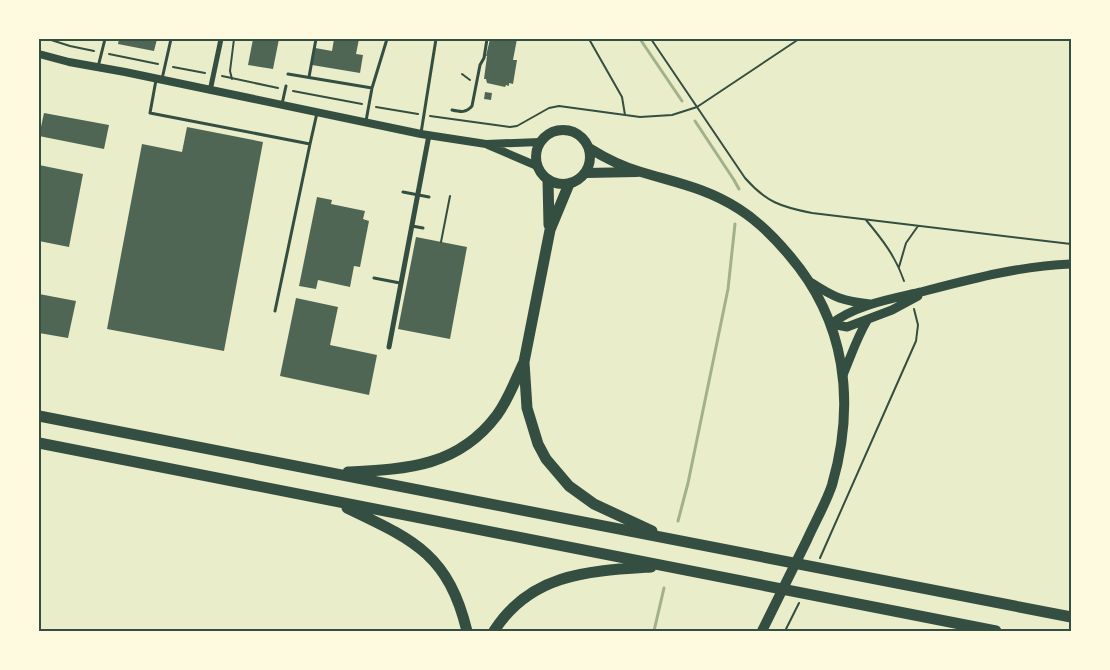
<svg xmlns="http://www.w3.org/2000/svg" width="1110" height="670" font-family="'Roboto Condensed',sans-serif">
  <rect width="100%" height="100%" fill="#e9edc9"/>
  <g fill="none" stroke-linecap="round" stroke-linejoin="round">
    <!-- stream -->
    <path stroke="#a3b18a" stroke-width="3" d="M 640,39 L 682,101
      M 695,121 L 734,180 L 739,189
      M 678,521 L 688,483 L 728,289 L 735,224
      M 654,631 L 664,588"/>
  </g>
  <!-- building -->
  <path fill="#4f6655" d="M 119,39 L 157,39 L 154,51 L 118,44 Z
    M 253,39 L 279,39 L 273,69 L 248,65 Z
    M 334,39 L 359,39 L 356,54 L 363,55 L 360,73 L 312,65 L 315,48 L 332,51 Z
    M 490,39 L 517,39 L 513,60 L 517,60 L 513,84 L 509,83 L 509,86 L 506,85 L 505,87 L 487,83 L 486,79 L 484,79 L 487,56 L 486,56 Z
    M 485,92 L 492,93 L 491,100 L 484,99 Z
    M 44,113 L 109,125 L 104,149 L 39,136 Z
    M 187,127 L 263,142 L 224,351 L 107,329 L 142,144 L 182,152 Z
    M 39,165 L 83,174 L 69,247 L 39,241 Z
    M 317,197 L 332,200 L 331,204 L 365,211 L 363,219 L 369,221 L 360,267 L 354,266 L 350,287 L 318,280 L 316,289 L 299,286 Z
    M 416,237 L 467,247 L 450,339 L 398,329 Z
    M 39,294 L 76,301 L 68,338 L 39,333 Z
    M 296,298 L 338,307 L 330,345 L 377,355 L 369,395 L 280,376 Z"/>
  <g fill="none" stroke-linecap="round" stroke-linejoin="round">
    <!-- path -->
    <path stroke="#344e41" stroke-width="2" d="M 48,39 L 70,46 L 94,51
      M 589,39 L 622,97 L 625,115
      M 651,39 L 745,178 C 766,202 781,207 812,213 L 1071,244
      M 109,54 L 158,64
      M 173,67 L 205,73
      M 462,74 L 470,80
      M 222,76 L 278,88
      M 232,79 L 230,71 L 234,39
      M 293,91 L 362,104
      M 376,107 L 418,114
      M 430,116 L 510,127 L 517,126 L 549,108 L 559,106 L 640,117 L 672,115 L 697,107 L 799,39
      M 866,220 C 882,239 896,257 904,281
      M 441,242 L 450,196
      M 899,267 L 906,243 L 918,226
      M 820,558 L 916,341 L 918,325 L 914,309
      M 785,631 L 799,603"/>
    <!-- service -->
    <path stroke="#344e41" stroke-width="3" d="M 98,67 L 105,39
      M 288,74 L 372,88
      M 309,77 L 316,39
      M 162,79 L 171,39
      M 156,80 L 150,113 L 310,144 L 317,113
      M 282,104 L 286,86
      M 452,110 C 461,112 466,113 472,106 L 480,65 L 484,58 L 487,39
      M 366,121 L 372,88 L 387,39
      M 421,133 L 436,39
      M 403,192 L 429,197
      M 412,226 L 423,228
      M 374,278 L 400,283
      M 275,311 L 310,144"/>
    <!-- minor -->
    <path stroke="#344e41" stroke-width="5" d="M 210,91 L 221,39
      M 389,347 L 429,135"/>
    <!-- tertiary -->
    <path stroke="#344e41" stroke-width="8" d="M 39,54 L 69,62 L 125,72 L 421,134 L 486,144 L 540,142
      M 488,145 L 537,166"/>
    <!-- secondary -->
    <path stroke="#344e41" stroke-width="9" d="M 812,283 C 835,298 843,301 870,304
      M 831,324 C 855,305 891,299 921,292 C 971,279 1019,266 1071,264
      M 831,324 L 847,327 L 892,310 L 918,296
      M 843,375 C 851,356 857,337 868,319"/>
    <!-- primary -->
    <path stroke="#344e41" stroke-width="10" d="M536 157a27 27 0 1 1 54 0a27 27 0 1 1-54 0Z
      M 589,148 C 605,158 623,167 641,172 C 677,183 706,188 739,209 C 758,221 774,237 789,255 C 846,321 856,402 832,485 C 826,503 815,522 807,540 C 792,570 777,601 762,631
      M 586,173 L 637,172"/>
    <!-- motorway -->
    <path stroke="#344e41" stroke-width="11" d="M 548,180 L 549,225
      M 569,184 L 550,230 L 524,362 L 527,408 L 538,444 L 546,459 L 569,486 L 594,504 L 652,531
      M 39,416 L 1071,617
      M 39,443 L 996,631
      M 348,472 C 407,469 458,467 497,415 C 508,400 515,381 523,364
      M 347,508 C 414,540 448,554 467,631
      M 494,631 C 531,573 589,571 651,567"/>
  </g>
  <!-- border -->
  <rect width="1110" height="670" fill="none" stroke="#fefae0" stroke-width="80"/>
  <rect x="40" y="40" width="1030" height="590" fill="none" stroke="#344e41" stroke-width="2"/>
</svg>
